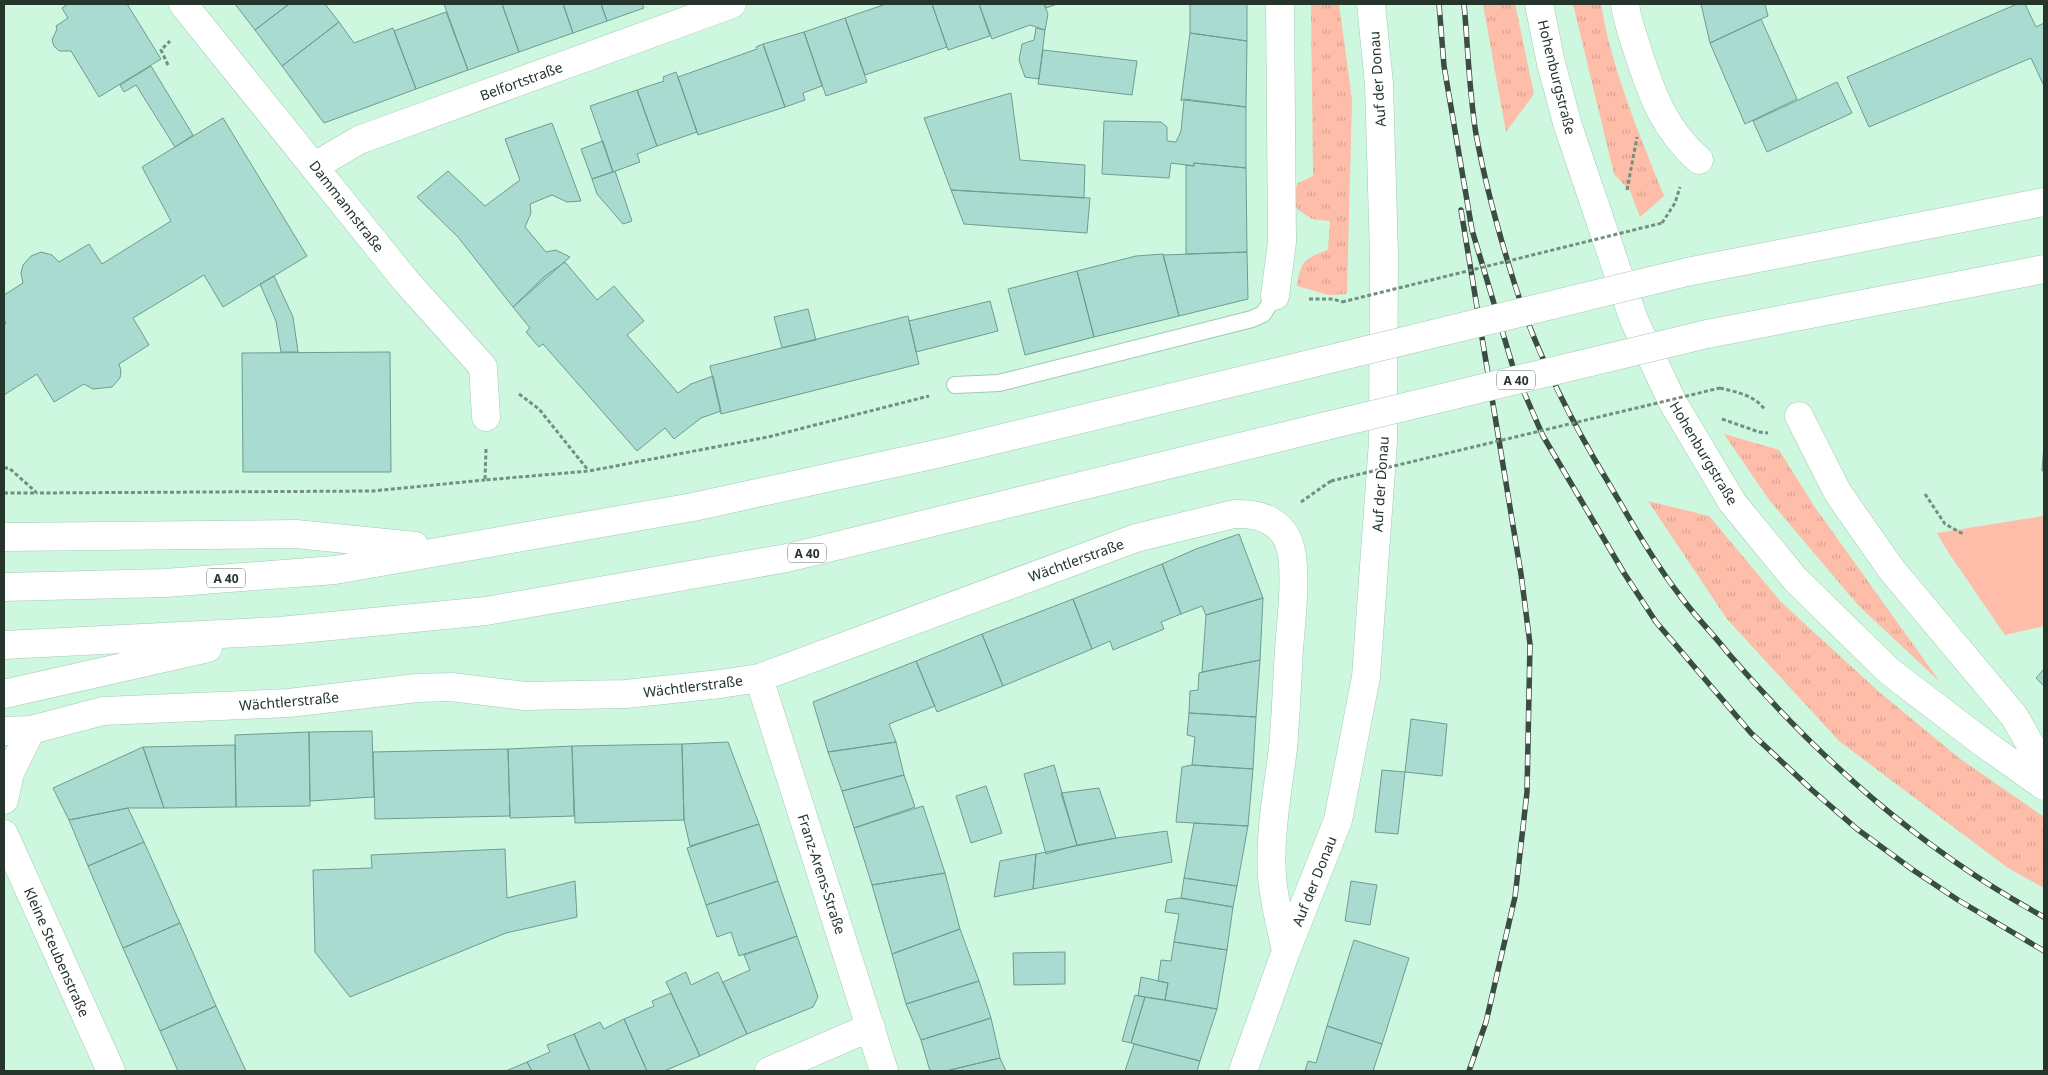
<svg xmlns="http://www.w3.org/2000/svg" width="2048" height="1075" font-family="'Noto Sans',sans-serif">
  <defs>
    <pattern id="grass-tufts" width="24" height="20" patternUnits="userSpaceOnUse" patternTransform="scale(1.25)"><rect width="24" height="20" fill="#fdbda8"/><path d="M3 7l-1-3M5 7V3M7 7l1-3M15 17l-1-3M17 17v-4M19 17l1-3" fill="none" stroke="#d9a391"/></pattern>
  </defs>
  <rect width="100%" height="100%" fill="#cdf7de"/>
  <!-- grass -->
  <path fill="url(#grass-tufts)" d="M 1311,4 L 1339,4 L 1352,100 L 1347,294 L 1329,295 L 1297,286 C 1300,261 1306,258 1328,250 L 1330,221 L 1312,219 L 1297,209 L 1293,196 L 1298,183 L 1313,176 Z
    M 1483,4 L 1515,4 L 1534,94 L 1506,132 Z
    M 1573,4 L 1601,4 C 1612,71 1639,133 1664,196 L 1640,217 L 1630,191 L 1614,174 Z
    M 1724,434 L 1779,450 L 1814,506 L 1940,682 L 1858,605 L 1770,501 Z
    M 1648,501 L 1709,516 L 1781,602 L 1878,691 L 1959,758 L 2044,817 L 2044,888 L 2008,868 L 1839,741 L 1727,619 Z"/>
  <!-- pitch -->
  <path fill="#fdbda8" d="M 2044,516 L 2044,626 L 2005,635 L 1948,552 L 1937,533 Z"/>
  <!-- building -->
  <path fill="#aadbd0" stroke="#6d9d92" d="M 68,4 L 127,4 L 161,59 L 99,97 L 71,51 L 59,51 L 54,46 L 52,40 L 57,29 L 56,26 L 68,18 L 62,8 Z
    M 235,4 L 289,4 L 255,30 Z
    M 289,4 L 325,4 L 339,22 L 282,66 L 255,30 Z
    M 444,4 L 502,4 L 519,52 L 468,70 Z
    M 502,4 L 563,4 L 573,33 L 519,52 Z
    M 563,4 L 601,4 L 607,21 L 573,33 Z
    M 601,4 L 642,4 L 644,8 L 607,21 Z
    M 886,4 L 932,4 L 947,47 L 865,75 L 845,18 Z
    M 932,4 L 979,4 L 990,36 L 948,50 Z
    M 979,4 L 1044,4 L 1048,14 L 1045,30 L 1030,25 L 992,39 Z
    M 1044,4 L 1057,4 L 1046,8 Z
    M 1190,4 L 1247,4 L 1247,41 L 1190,33 Z
    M 1701,4 L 1765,4 L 1768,16 L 1710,43 Z
    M 2017,4 L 2025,4 L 2036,27 L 2044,23 L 2044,86 L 2031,58 L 1869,127 L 1847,77 Z
    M 446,12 L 468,70 L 416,89 L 394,31 Z
    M 845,18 L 867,82 L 826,96 L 804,32 Z
    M 1761,19 L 1797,99 L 1745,124 L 1710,43 Z
    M 339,22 L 354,43 L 393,28 L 416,89 L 324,123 L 282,66 Z
    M 1036,28 L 1045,30 L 1039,79 L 1025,77 L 1019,60 L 1022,44 L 1034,40 Z
    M 804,32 L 822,86 L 803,93 L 805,100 L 785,107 L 763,44 Z
    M 1190,33 L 1247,41 L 1246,107 L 1184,99 L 1181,101 Z
    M 763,44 L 785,107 L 698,135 L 678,77 L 757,49 L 756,47 Z
    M 1043,50 L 1137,61 L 1132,95 L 1038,84 Z
    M 151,66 L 193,135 L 175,147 L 136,85 L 124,92 L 120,85 Z
    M 676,72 L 697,132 L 657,146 L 637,90 L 664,81 L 663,77 Z
    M 1837,82 L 1852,113 L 1767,152 L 1753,121 Z
    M 637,90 L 657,146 L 637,154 L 640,162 L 613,172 L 590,106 Z
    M 1011,93 L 1020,160 L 1085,165 L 1084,198 L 951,190 L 924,118 Z
    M 1184,100 L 1246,107 L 1246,168 L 1194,163 L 1194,166 L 1171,163 L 1169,178 L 1102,174 L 1104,121 L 1161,122 L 1167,127 L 1167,141 L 1176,142 L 1181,131 Z
    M 223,118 L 307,256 L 223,307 L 204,275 L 133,318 L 149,345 L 119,364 L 121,371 L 120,378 L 112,387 L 93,389 L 84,384 L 54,402 L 37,374 L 4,395 L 4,325 L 6,323 L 4,320 L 4,295 L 23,283 L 21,273 L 23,265 L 31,256 L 41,252 L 52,255 L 59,262 L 89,244 L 102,264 L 171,221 L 142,167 Z
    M 552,123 L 581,201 L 567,202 L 552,195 L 530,204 L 531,213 L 525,227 L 546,252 L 556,250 L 570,257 L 513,307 L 458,237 L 417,197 L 448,171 L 485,206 L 520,180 L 505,139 Z
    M 603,141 L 613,172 L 592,179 L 581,149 Z
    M 1194,163 L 1246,168 L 1247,252 L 1186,254 L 1186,165 L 1194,166 Z
    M 615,171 L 632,221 L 623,224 L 597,194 L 592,179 Z
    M 951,190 L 1090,198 L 1087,233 L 964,224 Z
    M 1247,252 L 1248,299 L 1179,316 L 1163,255 Z
    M 1163,254 L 1179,316 L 1094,337 L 1077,271 L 1136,256 Z
    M 565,262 L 597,300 L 614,286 L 644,321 L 627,335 L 678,393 L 691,384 L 713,376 L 721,411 L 701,418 L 674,439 L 665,428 L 637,451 L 543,344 L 539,347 L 526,332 L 530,328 L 513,307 L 545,276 Z
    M 1077,271 L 1094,337 L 1025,355 L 1008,289 Z
    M 274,276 L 293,317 L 298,352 L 281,352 L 276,321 L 260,284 Z
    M 990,301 L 998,331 L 916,352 L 909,321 Z
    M 808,309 L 816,340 L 782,348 L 774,317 Z
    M 908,316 L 919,364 L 721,414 L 710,366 Z
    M 390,352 L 391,472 L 243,472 L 242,353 Z
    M 2044,444 L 2044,471 L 2042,471 Z
    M 1239,534 L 1263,598 L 1206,615 L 1202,606 L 1181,614 L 1162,564 L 1196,549 Z
    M 1162,564 L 1181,614 L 1161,622 L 1164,629 L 1113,650 L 1110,641 L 1092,649 L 1073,599 Z
    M 1263,598 L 1260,660 L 1202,672 L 1206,615 Z
    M 1073,599 L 1092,649 L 1003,686 L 982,634 Z
    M 982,634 L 1003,686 L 937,712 L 916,661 Z
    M 1260,660 L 1256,717 L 1189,713 L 1190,691 L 1198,690 L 1199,673 Z
    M 916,661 L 935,706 L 889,724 L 896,742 L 828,752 L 813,702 Z
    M 2044,669 L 2044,686 L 2036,678 Z
    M 1189,713 L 1256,717 L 1253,769 L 1192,765 L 1195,737 L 1187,735 Z
    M 1411,719 L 1447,724 L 1442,776 L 1405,772 Z
    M 372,731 L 374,797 L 310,801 L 309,732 Z
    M 309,732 L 310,806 L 236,807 L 235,735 Z
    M 728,742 L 759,824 L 690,846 L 684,820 L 682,744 Z
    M 896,742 L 904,775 L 842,791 L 828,752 Z
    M 682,744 L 684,820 L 575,823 L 572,746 Z
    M 235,745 L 236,807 L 164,808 L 143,747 Z
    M 572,746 L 574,816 L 510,818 L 508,749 Z
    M 143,747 L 164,808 L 128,808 L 69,820 L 53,788 Z
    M 508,749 L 510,816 L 375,819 L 373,752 Z
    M 1054,765 L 1077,845 L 1046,854 L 1024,774 Z
    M 1192,765 L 1253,769 L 1248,826 L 1176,822 L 1182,767 Z
    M 1382,770 L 1405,772 L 1398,834 L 1375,832 Z
    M 904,775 L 915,807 L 854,828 L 842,791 Z
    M 986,786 L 1002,833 L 971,843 L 956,796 Z
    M 1099,788 L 1116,838 L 1077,845 L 1061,793 Z
    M 923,806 L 945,873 L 872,885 L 854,828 Z
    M 128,808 L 144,842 L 88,866 L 69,820 Z
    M 1194,823 L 1248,826 L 1237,886 L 1184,878 Z
    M 759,824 L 778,881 L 706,905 L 687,848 Z
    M 1167,831 L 1172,862 L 1033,889 L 1036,854 L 1116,838 Z
    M 144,842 L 180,923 L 123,948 L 88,866 Z
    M 505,849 L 507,898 L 575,881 L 577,917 L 506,933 L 350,997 L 315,952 L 313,870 L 372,868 L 371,855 Z
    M 1036,854 L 1033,889 L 994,897 L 1000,861 Z
    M 945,873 L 960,929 L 892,954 L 872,885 Z
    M 1184,878 L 1237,886 L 1233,907 L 1181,898 Z
    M 778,881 L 797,936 L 739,956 L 731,932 L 717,937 L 706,905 Z
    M 1351,881 L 1377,885 L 1370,925 L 1345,921 Z
    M 1179,898 L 1233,907 L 1227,950 L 1174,942 L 1179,914 L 1165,912 L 1167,900 Z
    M 180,923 L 216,1006 L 160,1031 L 123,948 Z
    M 960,929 L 979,981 L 906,1004 L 892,954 Z
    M 797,936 L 818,997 L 813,1007 L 747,1034 L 723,982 L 750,970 L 744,955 Z
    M 1354,940 L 1409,958 L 1382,1044 L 1327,1026 Z
    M 1174,942 L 1227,950 L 1217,1009 L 1165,1000 L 1168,983 L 1158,981 L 1161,960 L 1171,961 Z
    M 1065,952 L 1065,984 L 1014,985 L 1013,953 Z
    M 686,972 L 691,985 L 718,972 L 747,1034 L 700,1056 L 666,982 Z
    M 1141,977 L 1168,983 L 1165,1000 L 1138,996 Z
    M 979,981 L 991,1018 L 921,1040 L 906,1004 Z
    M 671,993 L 700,1056 L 664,1071 L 647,1071 L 624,1019 L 654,1006 L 652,1001 Z
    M 1135,995 L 1145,997 L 1131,1043 L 1122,1041 Z
    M 1145,997 L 1217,1009 L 1200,1061 L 1131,1043 Z
    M 216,1006 L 246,1071 L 178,1071 L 160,1031 Z
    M 991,1018 L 1000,1058 L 946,1071 L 930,1071 L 921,1040 Z
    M 624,1019 L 647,1071 L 590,1071 L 574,1034 L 600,1022 L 604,1029 Z
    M 1327,1026 L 1382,1044 L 1373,1071 L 1305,1071 L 1308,1061 L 1316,1063 Z
    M 574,1034 L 590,1071 L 532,1071 L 527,1062 L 550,1052 L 547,1045 Z
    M 1134,1044 L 1200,1061 L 1197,1071 L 1125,1071 Z
    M 1000,1058 L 1006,1071 L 946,1071 Z
    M 527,1062 L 532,1071 L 506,1071 Z"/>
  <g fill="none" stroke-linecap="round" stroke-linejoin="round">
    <defs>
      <path id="lane" d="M 955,385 L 999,383 L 1252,319 L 1263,314 L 1275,296"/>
      <path id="street" d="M 183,4 L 405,280 L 483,367 L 486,417
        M 1539,4 L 1551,63 L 1568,126 L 1634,320 L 1672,401 L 1732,502 L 1795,579 L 1889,671 L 1982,742 L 2044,786
        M 1625,4 C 1627,20 1633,36 1638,52 C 1652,95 1664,129 1699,160
        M 315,166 L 359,140 L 732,4
        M 1275,296 L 1282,242 L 1280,4
        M 1799,416 L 1838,493 L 1891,569 L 2014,716 L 2034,751 L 2044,775
        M 759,678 L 884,1071
        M 4,731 L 31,730 L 103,711 L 289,703 L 417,688 L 451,687 L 525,696 L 626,694 L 720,684 L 759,678 L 1136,538 L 1234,514 C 1257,513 1280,519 1289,543 C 1298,568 1291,622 1289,649 C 1287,682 1286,715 1283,748 C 1278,790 1269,834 1272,877 C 1274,902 1281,927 1286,951
        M 4,800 L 10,773 L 31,730
        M 4,834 L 111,1071
        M 769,1071 L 871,1027
        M 1243,1071 L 1286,951 L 1338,820 L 1366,677 L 1383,442 L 1384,255 L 1379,84 L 1371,4"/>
      <path id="highway" d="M 1687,272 L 2044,202
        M 1707,334 L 2044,269
        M 4,537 L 296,534 L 415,546
        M 4,587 L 165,583 L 335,570 L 693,507 L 941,453 L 1322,361
        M 4,645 L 280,631 L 486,611 L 787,558 L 1326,426
        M 4,694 L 208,648"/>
    </defs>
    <!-- lane casing -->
    <use href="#lane" stroke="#a2cab3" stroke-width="18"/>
    <!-- street casing -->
    <use href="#street" stroke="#a2cab3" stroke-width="29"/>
    <!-- highway casing -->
    <use href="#highway" stroke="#a2cab3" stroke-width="29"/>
    <!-- path -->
    <path stroke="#738f7f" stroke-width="3" stroke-dasharray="4 2.5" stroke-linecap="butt" d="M 168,65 L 161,50 L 170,41
      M 1627,190 L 1637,137
      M 1662,223 L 1675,203 L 1680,187
      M 1309,299 L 1333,299 L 1342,302
      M 1720,388 C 1736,392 1755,395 1765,410
      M 519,394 L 539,409 L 588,470
      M 1722,419 L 1759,432 L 1768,433
      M 486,449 L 485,480 L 589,471 L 768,437 L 929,396
      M 4,468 L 9,468 L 37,493 L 372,491 L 485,480
      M 4,493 L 37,493
      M 1925,494 L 1945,524 L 1963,534
      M 1301,502 L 1331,481"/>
    <!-- lane -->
    <use href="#lane" stroke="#fff" stroke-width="16"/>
    <!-- street -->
    <use href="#street" stroke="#fff" stroke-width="28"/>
    <!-- highway -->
    <use href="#highway" stroke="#fff" stroke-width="28"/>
    <defs>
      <path id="rail" d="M 1439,4 L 1444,66 L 1472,230 L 1513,367 L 1543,436 L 1624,573 L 1656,622 L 1751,733 L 1812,790 L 1857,829 L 1913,870 L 1958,900 L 2044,951
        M 1464,4 C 1468,47 1469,91 1476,134 C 1485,183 1499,234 1514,282 C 1536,353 1570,419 1608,482 C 1631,521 1653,561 1681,597 C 1695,616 1713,634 1728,653 C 1820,760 1920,849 2044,917
        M 1461,210 L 1521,574 L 1530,644 L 1527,792 L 1515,897 L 1486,1022 L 1469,1071"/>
    </defs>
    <!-- rail casing -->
    <use href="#rail" stroke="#394d42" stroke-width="5.5"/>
    <!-- rail -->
    <use href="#rail" stroke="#fff" stroke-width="4" stroke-dasharray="11" stroke-linecap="butt"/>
    <defs>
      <path id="highway-bridge" d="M 1322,361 L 1687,272
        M 1326,426 L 1707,334"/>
    </defs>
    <!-- highway-bridge casing -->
    <use href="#highway-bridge" stroke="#a2cab3" stroke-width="29" stroke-linecap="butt"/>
    <!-- path-bridge -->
    <path stroke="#738f7f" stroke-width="3" stroke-dasharray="4 2.5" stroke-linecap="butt" d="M 1342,302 L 1662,223
      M 1331,481 L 1720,388"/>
    <!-- highway-bridge -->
    <use href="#highway-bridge" stroke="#fff" stroke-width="28"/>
  </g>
  <g text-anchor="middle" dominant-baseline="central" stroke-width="4" stroke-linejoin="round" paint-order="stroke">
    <!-- shield labels -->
    <g fill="#fff" stroke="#66726b" stroke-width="1">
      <rect x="1497" y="370.5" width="38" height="19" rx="4"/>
      <rect x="788" y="543.5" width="38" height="19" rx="4"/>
      <rect x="207" y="568.5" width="38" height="19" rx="4"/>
    </g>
    <g font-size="12" font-weight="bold" fill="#25352c">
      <text x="1516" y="380">A 40</text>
      <text x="807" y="553">A 40</text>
      <text x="226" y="578">A 40</text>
    </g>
    <!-- street labels -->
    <g font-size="14" fill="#25352c" stroke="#fff">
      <text transform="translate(1557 77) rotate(76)">Hohenburgstraße</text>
      <text transform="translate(1377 79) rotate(-94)">Auf der Donau</text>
      <text transform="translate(521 81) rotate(-20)">Belfortstraße</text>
      <text transform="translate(347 206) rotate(52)">Dammannstraße</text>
      <text transform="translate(1704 453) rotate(59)">Hohenburgstraße</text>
      <text transform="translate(1380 484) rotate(-86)">Auf der Donau</text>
      <text transform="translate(1076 560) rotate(-20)">Wächtlerstraße</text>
      <text transform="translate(693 686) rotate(-7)">Wächtlerstraße</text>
      <text transform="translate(289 701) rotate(-5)">Wächtlerstraße</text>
      <text transform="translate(822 874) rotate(72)">Franz-Arens-Straße</text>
      <text transform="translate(1314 881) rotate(-68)">Auf der Donau</text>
      <text transform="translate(57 952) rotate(66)">Kleine Steubenstraße</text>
    </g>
  </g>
  <!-- border -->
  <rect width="2048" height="1075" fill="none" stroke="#25352c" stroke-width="10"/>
</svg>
